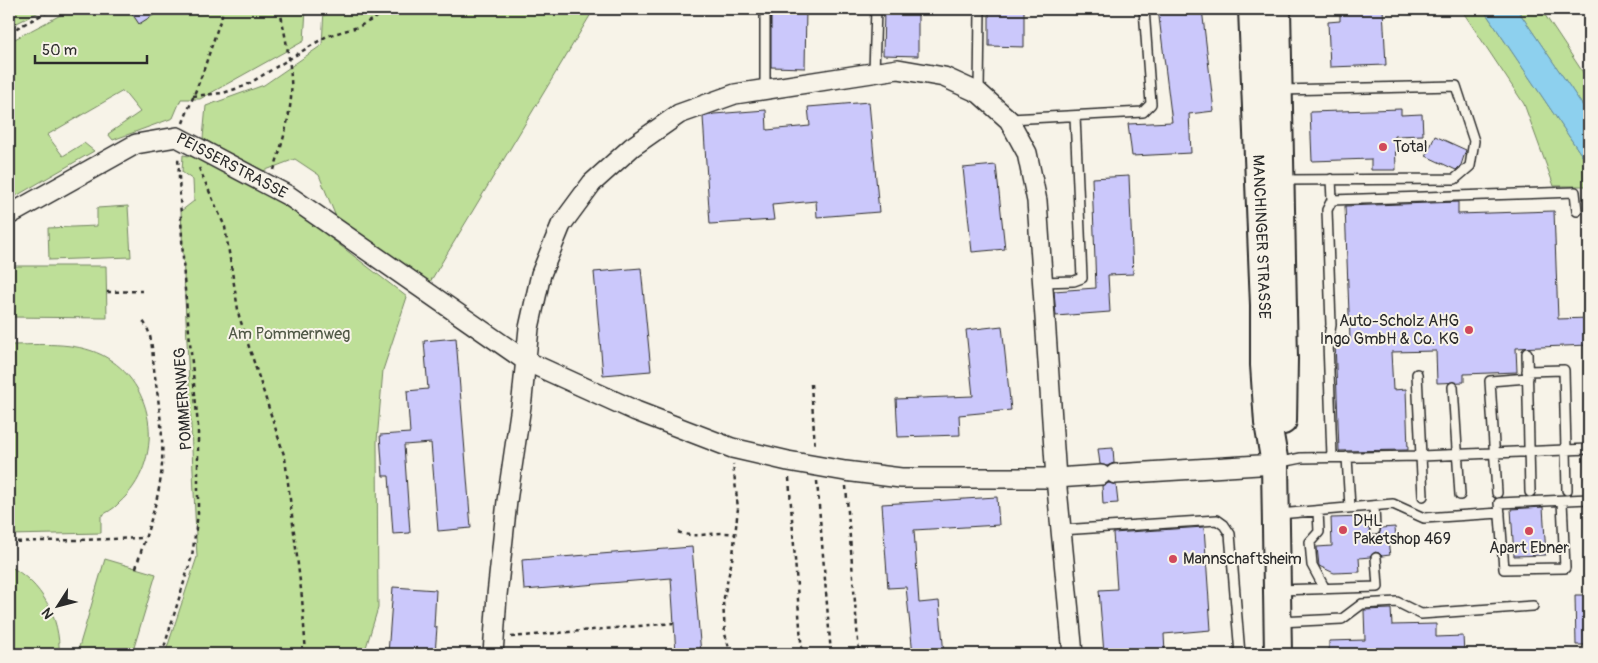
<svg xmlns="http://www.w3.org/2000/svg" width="1598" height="663" font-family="Pangolin,sans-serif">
  <rect width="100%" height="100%" fill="#f7f3e8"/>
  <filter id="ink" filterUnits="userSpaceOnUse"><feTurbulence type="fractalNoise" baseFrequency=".02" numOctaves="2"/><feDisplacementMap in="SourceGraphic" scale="10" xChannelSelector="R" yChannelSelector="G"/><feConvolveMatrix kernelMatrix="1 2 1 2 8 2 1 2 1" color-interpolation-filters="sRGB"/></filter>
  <g filter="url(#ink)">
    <!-- green -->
    <path fill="#bedf98" stroke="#748562" d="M 9,9 L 45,9 L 9,27 Z
      M 72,9 L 306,9 L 304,41 L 200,99 L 181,99 L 173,118 L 113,140 L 108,134 L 140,112 L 123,91 L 47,135 L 63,156 L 84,143 L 94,151 L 9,200 L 9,42 Z
      M 324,9 L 594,9 L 430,282 L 336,217 L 319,175 L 295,159 L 258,173 L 203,138 L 206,106 L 264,85 L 322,45 Z
      M 1461,9 L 1483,9 L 1589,166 L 1589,188 L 1587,186 L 1554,186 L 1524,104 Z
      M 1517,9 L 1541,9 L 1588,80 L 1589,79 L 1589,115 Z
      M 183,155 L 211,160 L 284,202 L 407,297 L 383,370 L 377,441 L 378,608 L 364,654 L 165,654 L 197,557 L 181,211 L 194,201 L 193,180 L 182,172 Z
      M 128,206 L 131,257 L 49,260 L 48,228 L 97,226 L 97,208 Z
      M 9,266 L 106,266 L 107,318 L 9,317 Z
      M 9,345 C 40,345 73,341 102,355 C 158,384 165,462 119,503 C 114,509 107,512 101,516 L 101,533 L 9,535 Z
      M 105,559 L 156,574 L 132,654 L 77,654 Z
      M 9,566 C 41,582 61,618 59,654 L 9,654 Z"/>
    <!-- water -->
    <path fill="#8dd0ee" stroke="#668ea0" d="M 1483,9 L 1517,9 L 1583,106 L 1589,115 L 1589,166 Z"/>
    <!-- building -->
    <path fill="#cbc8fb" stroke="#2b2b2b" d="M 129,9 L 163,9 L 139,24 Z
      M 771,9 L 806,9 L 805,68 L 771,67 Z
      M 884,9 L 918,9 L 918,56 L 883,55 Z
      M 989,9 L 1024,9 L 1024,47 L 989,46 Z
      M 1158,9 L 1202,9 L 1214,111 L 1189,114 L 1191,153 L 1132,156 L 1128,124 L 1172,122 Z
      M 1340,9 L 1383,9 L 1386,65 L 1330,67 L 1328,22 L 1340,21 Z
      M 869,102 L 879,212 L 817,217 L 816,201 L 772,205 L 774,220 L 710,224 L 703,117 L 714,114 L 766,110 L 767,130 L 810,126 L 808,107 Z
      M 1401,109 L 1401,115 L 1422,114 L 1423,135 L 1395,136 L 1396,170 L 1371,170 L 1371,159 L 1312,161 L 1310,112 Z
      M 1435,136 L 1466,150 L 1461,165 L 1456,170 L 1426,156 Z
      M 996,165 L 1005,249 L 972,252 L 963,168 Z
      M 1129,176 L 1133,274 L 1108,275 L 1110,312 L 1056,316 L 1054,291 L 1096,288 L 1092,178 Z
      M 1458,202 L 1458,214 L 1554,211 L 1558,319 L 1589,318 L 1589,345 L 1516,348 L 1517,372 L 1464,374 L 1464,382 L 1437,383 L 1436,351 L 1391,352 L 1393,390 L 1406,389 L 1408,450 L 1339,451 L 1335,341 L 1350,340 L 1345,206 Z
      M 641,268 L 651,371 L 603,375 L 594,272 Z
      M 1002,326 L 1011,410 L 959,415 L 960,435 L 898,437 L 896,399 L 973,396 L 966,330 Z
      M 456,338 L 471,528 L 438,531 L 431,443 L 404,445 L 410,533 L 393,534 L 389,476 L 383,476 L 380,435 L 410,433 L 407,391 L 428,389 L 424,341 Z
      M 1113,448 L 1114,463 L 1107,466 L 1100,464 L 1098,449 Z
      M 1109,483 L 1116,485 L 1118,503 L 1103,504 L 1102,486 Z
      M 997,497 L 999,525 L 914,530 L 919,603 L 939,601 L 944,654 L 913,654 L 906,587 L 888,588 L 882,504 Z
      M 1543,507 L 1546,555 L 1514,556 L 1511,509 Z
      M 1364,517 L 1365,529 L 1369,528 L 1370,533 L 1373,536 L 1379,535 L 1381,528 L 1395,527 L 1396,541 L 1388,542 L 1390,555 L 1382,556 L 1379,553 L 1375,552 L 1370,557 L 1359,558 L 1360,572 L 1334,573 L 1319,566 L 1317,547 L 1332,546 L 1331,518 Z
      M 1204,527 L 1211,630 L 1164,634 L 1165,654 L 1104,654 L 1099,590 L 1117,589 L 1113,533 Z
      M 692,547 L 701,654 L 676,654 L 671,578 L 524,590 L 522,560 Z
      M 393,587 L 436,590 L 434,627 L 437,627 L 435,654 L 388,654 Z
      M 1575,595 L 1589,595 L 1589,645 L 1576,645 Z
      M 1391,609 L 1392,625 L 1436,624 L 1436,637 L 1463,636 L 1464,654 L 1329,654 L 1329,641 L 1365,640 L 1364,610 Z"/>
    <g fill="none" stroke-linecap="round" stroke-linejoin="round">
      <defs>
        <path id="service" d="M 765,9 L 765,89
          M 874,72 L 876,9
          M 1280,90 L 1456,86 L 1474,141 L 1470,166 L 1455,179 L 1281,180
          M 979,93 L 980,9
          M 1009,119 L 1143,112 L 1151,104 L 1144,9
          M 1331,179 L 1332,200 L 1327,210 L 1331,325 L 1328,342 L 1332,457
          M 1332,200 L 1575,192 L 1577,211
          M 1042,282 L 1074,281 L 1082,278 L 1075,116
          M 1527,353 L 1530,492
          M 1527,371 L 1564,370 L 1567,490
          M 1453,387 L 1460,495
          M 1347,457 L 1350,507
          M 1276,463 L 1301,458 L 1421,456 L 1417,374
          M 1497,493 L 1490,381 L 1528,378
          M 1423,496 L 1421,456 L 1589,449
          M 1562,501 L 1565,568 L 1504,569 L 1499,503 L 1589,499
          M 1374,506 L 1375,530
          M 1318,511 L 1319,532 L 1310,542 L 1312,565 L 1325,589
          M 1279,514 L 1393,504 L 1424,518 L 1500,513
          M 1061,530 L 1217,520 L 1224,525 L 1230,534 L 1240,654
          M 1278,590 L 1378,587 L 1376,558
          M 1279,622 L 1342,619 L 1362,604 L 1397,602 L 1421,614 L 1533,606"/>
        <g id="minor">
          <path id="s1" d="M 9,215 L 136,144 L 177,137 L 289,196 L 526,361 L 636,411 L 732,448 L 788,461 L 845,471 L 901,478 L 1056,478 L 1101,475"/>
          <path d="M 1115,474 L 1275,464"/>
          <path d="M 493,654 L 497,595 L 507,501 L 522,399 L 529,328 L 541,274 L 561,225 L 592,183 L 632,147 L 679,114 L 735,94 L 898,69 L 944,77 L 979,93 L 1009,120 L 1027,153 L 1037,201 L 1056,478 L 1073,654"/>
        </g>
        <g id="secondary">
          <path id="s2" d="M 1252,9 L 1264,305 L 1264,365 L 1268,423 L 1275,464 L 1278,654"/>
          <path d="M 1277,9 L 1284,359 L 1283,421"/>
        </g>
      </defs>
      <!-- service casing -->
      <use href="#service" stroke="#2b2b2b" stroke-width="12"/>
      <!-- minor casing -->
      <use href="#minor" stroke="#2b2b2b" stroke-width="22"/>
      <!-- secondary casing -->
      <use href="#secondary" stroke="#2b2b2b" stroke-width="30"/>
      <!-- path -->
      <path stroke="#2b2b2b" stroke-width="2.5" stroke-dasharray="4 4" stroke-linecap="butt" d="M 9,32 L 53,9
        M 193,96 L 223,93 L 245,86 L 327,36 L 358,27 L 379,16 L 388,9
        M 183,123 L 203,72 L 224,9
        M 199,168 L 225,227 L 239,316 L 285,458 L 302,598 L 306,654
        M 274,170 C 281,147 289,122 291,98 C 293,69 285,37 280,9
        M 107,292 L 142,291
        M 811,384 L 815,448
        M 789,478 L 802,654
        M 817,481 L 831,654
        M 846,486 L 859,654
        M 678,532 C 696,540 716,530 735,534
        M 9,542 L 145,538
        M 136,568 C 144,540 155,512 160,483 C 166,445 159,406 154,369 C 152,353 153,334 143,321
        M 511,637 L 674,623
        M 162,654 L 192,556 L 198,514 L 198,426 L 184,279 L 178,157
        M 731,654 L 725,634 L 723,602 L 733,555 L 738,508 L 733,464"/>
      <!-- service -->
      <use href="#service" stroke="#f7f3e8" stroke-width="9"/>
      <!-- minor -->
      <use href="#minor" stroke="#f7f3e8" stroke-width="19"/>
      <!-- secondary -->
      <use href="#secondary" stroke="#f7f3e8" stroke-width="26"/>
    </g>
  </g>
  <!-- markers -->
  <g fill="#d1495b" stroke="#f7f3e8" stroke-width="2">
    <circle cx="1383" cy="147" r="5"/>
    <circle cx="1469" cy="330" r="5"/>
    <circle cx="1343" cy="530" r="5"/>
    <circle cx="1529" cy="531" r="5"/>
    <circle cx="1173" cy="559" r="5"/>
  </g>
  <g text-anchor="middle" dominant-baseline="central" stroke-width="4" stroke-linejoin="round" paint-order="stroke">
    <!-- poi labels -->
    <g font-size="16" fill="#2b2b2b" stroke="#f7f3e8" text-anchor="start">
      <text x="1393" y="147">Total</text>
      <text x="1459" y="321" text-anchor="end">Auto-Scholz AHG<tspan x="1459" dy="18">Ingo GmbH &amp; Co. KG</tspan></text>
      <text x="1353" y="521">DHL<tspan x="1353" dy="18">Paketshop 469</tspan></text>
      <text x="1529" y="548" text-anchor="middle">Apart Ebner</text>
      <text x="1183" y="559">Mannschaftsheim</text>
    </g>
    <!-- street labels -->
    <g font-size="16" fill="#2b2b2b" stroke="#f7f3e8">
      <text stroke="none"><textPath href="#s1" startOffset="249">PEISSERSTRASSE</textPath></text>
      <text stroke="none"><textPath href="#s2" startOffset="228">MANCHINGER STRASSE</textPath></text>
      <text transform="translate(183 399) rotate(-94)">POMMERNWEG</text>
    </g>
    <!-- park labels -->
    <g font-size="16" fill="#505846" stroke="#f7f3e8">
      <text x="289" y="334">Am Pommernweg</text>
    </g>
  </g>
  <!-- margin -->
  <rect width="1598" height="663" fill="none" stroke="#f7f3e8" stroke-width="30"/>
  <rect x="15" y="15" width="1568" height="633" fill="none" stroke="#2b2b2b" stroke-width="2" filter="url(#ink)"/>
  <!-- north arrow -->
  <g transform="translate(58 606) rotate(234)" stroke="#f7f3e8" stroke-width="4" paint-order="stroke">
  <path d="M0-4L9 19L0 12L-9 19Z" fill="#2b2b2b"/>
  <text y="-8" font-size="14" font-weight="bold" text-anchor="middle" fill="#2b2b2b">N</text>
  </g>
  <!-- scale -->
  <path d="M35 55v8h112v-8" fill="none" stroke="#2b2b2b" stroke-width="2.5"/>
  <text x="42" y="55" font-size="15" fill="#2b2b2b" stroke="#f7f3e8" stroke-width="4" paint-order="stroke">50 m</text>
</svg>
